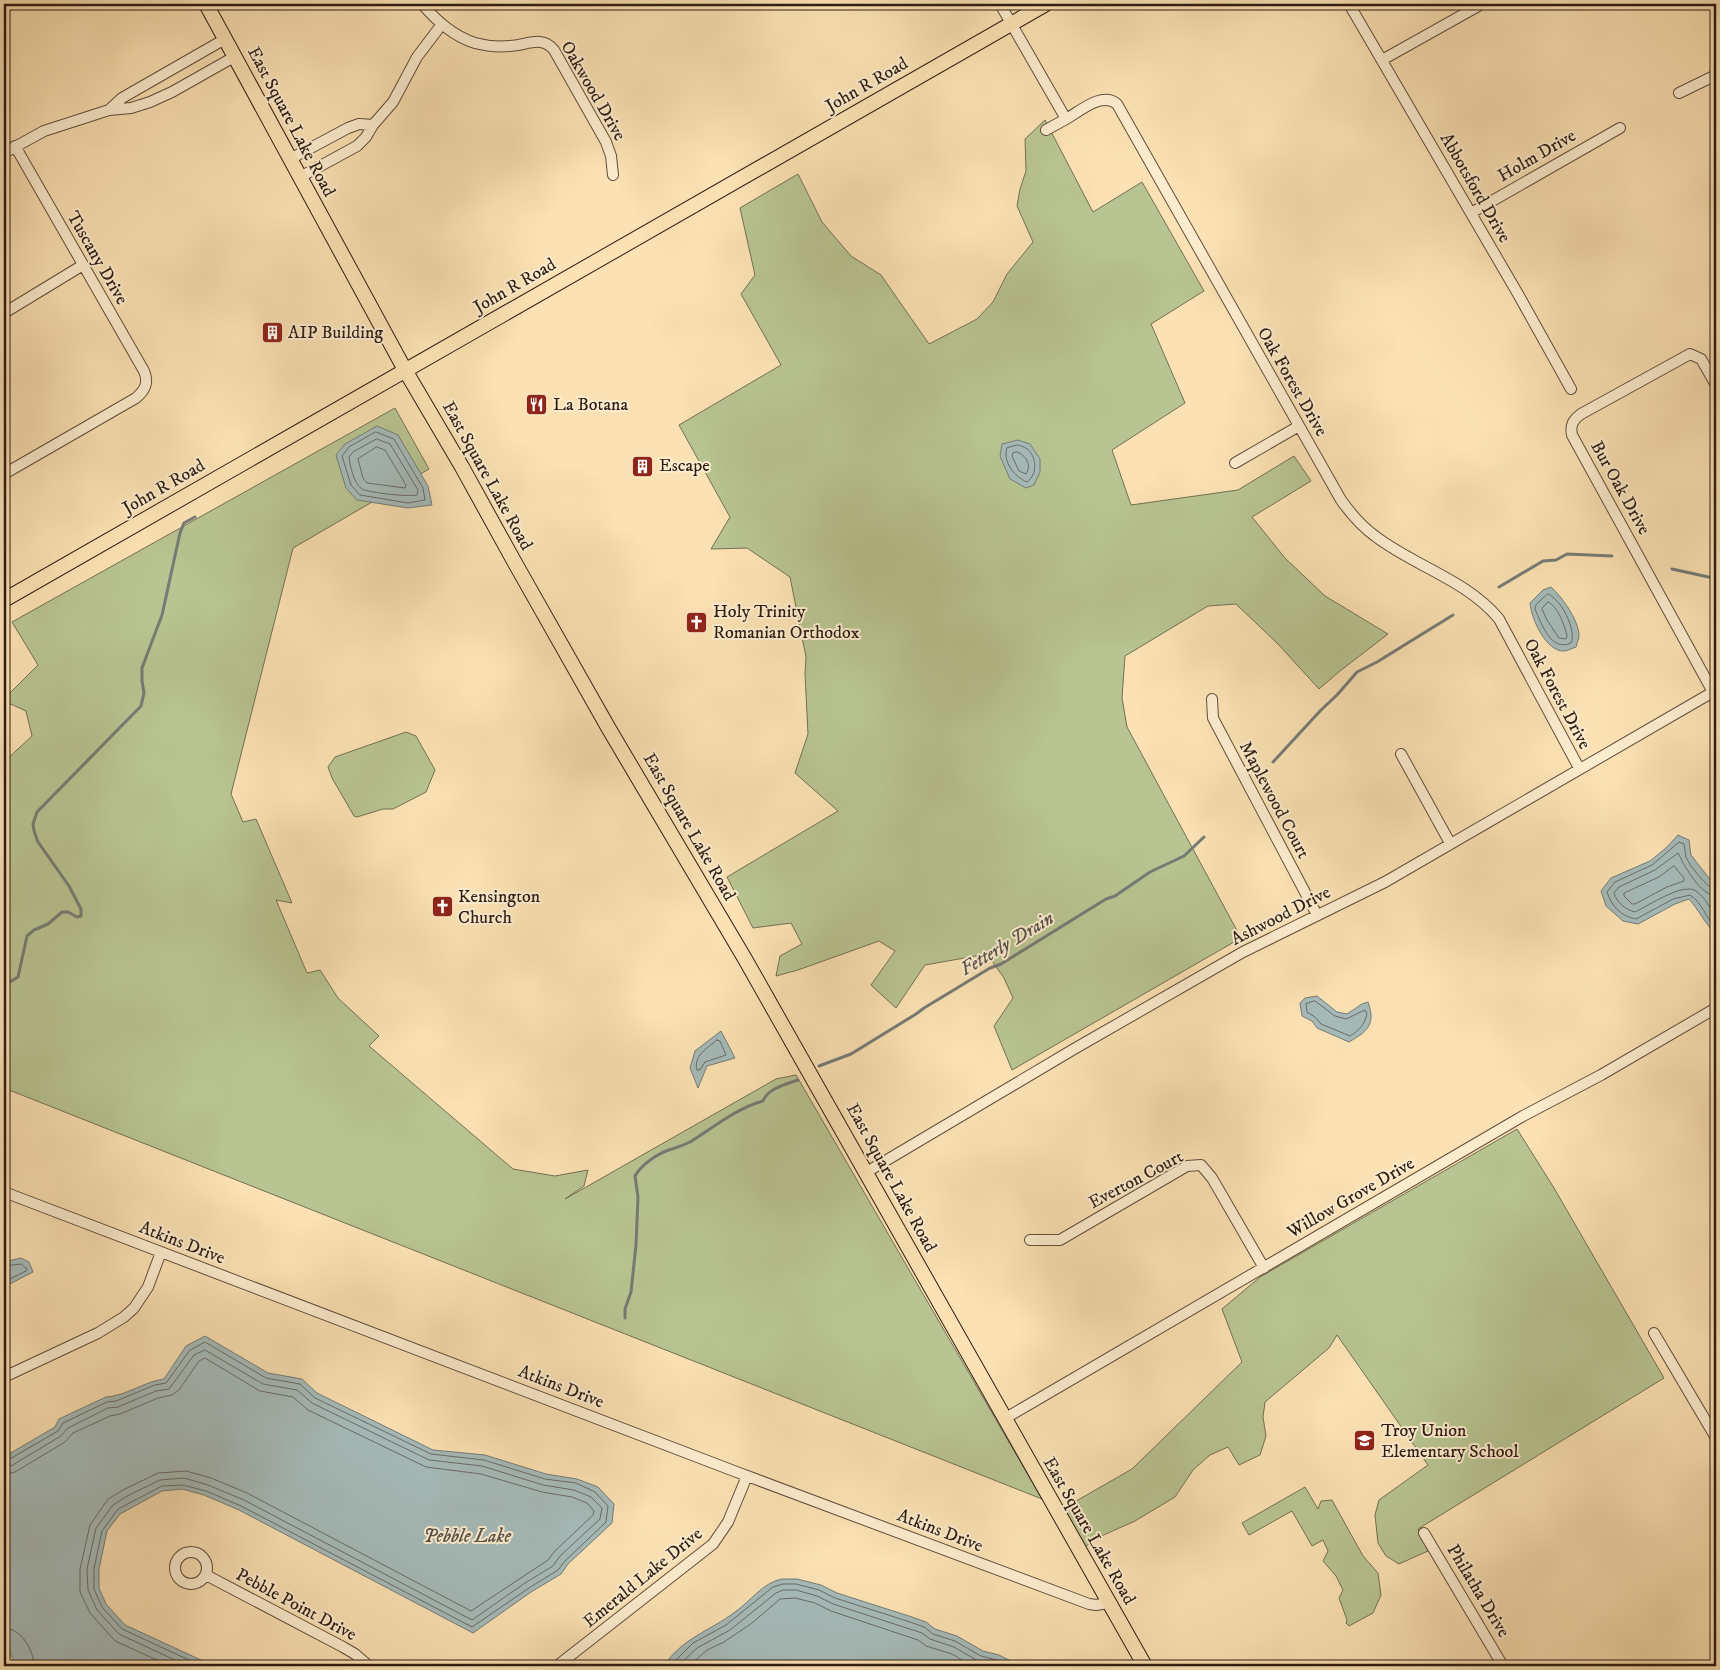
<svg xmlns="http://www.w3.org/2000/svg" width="1720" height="1670" font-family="'IM FELL DW Pica',serif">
  <rect width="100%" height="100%" fill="#fbe1b3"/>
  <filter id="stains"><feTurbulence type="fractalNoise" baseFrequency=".004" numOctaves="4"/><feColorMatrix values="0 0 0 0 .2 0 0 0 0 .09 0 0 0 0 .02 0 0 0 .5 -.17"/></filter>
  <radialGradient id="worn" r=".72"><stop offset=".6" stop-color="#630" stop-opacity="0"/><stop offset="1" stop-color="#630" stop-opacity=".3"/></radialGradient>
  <!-- green -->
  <path fill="#b8c491" stroke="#737052" d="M 1045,120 L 1093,212 L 1142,182 L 1204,291 L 1151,324 L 1185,403 L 1112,450 L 1131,505 L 1238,490 L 1294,456 L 1311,481 L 1252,517 L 1285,558 L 1325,596 L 1388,634 L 1340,671 L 1319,689 L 1278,644 L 1236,604 L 1208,606 L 1125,656 L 1122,698 L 1127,727 L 1241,938 L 1012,1070 L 994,1026 L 1013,998 L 1004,978 L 987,954 L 925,965 L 896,1008 L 871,985 L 895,951 L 879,941 L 798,970 L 776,976 L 780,956 L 802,944 L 791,923 L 753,928 L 727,877 L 838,811 L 795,773 L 808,734 L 805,674 L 806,657 L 790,577 L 747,548 L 711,549 L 730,517 L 679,425 L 781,365 L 741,294 L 755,275 L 740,208 L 798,174 L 822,222 L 851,256 L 881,275 L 929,344 L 977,319 L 993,302 L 1007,274 L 1033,242 L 1017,206 L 1020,189 L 1026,171 L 1025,139 Z
    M 395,408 L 429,469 L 293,548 L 231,794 L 243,822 L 256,819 L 292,903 L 276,900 L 307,973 L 320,970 L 338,998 L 379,1036 L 369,1046 L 513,1169 L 555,1176 L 588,1170 L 584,1186 L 565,1199 L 776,1079 L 796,1075 L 1042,1499 L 4,1088 L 4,762 L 32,736 L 26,711 L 4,701 L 4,699 L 38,665 L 12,622 Z
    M 406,732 L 416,736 L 435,770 L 426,792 L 393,809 L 383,809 L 357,817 L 354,816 L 332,778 L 328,767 L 335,757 Z
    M 1517,1129 L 1554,1188 L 1664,1378 L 1418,1529 L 1428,1551 L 1399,1564 L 1386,1556 L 1378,1543 L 1375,1515 L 1379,1500 L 1428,1465 L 1337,1335 L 1329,1348 L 1265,1402 L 1263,1417 L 1266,1436 L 1260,1455 L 1239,1465 L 1228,1447 L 1210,1455 L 1193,1470 L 1175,1497 L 1135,1521 L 1099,1537 L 1085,1547 L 1064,1508 L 1132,1469 L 1242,1362 L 1222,1309 L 1260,1277 Z
    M 1305,1487 L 1318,1509 L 1321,1501 L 1332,1500 L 1363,1556 L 1378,1573 L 1381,1595 L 1373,1613 L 1349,1626 L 1346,1623 L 1347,1620 L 1339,1598 L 1343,1590 L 1336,1576 L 1323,1561 L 1328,1551 L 1323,1540 L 1312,1546 L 1292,1511 L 1249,1535 L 1242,1523 Z"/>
  <!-- water -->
  <path fill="#a5bab8" stroke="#757b76" d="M 377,426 L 398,435 L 428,486 L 432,505 L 408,508 L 357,500 L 346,488 L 336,455 L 345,444 Z
    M 1018,440 L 1030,444 L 1040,459 L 1040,472 L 1034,485 L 1026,488 L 1010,479 L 1000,456 L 1002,444 Z
    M 1551,587 C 1562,597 1578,619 1579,635 C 1579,639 1577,643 1576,647 C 1572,648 1568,651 1564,651 C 1546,652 1531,618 1530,603 L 1543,590 Z
    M 1678,835 L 1689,840 L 1691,855 L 1716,887 L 1716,934 C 1705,924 1699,910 1689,899 L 1675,904 L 1638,924 L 1623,921 L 1606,906 L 1601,891 L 1611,878 L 1650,861 L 1666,848 Z
    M 1317,996 L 1337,1012 L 1347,1014 L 1362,1004 L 1368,1002 C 1376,1024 1368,1031 1349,1042 L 1317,1028 L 1312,1021 L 1302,1016 L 1300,1003 L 1305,998 Z
    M 721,1031 L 735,1058 L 707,1066 L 698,1088 L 690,1068 L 695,1051 Z
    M 21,1258 L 29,1262 L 33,1272 L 4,1287 L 4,1262 Z
    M 205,1336 L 268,1373 L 302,1379 L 317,1393 L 433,1450 L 485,1455 L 546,1474 L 577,1479 L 598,1487 L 614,1504 L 612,1523 L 568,1564 L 561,1574 L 531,1592 L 473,1633 L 239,1510 L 204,1495 L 182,1489 L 162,1491 L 120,1514 L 107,1531 L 99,1569 L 99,1588 L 106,1604 L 125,1625 L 214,1666 L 17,1666 L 4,1643 L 4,1457 L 55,1427 L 59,1419 L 106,1397 C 126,1396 143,1382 164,1379 L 186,1346 Z
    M 782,1579 L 797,1579 L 821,1585 L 837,1593 L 912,1617 L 926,1622 L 935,1629 L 957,1636 L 983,1651 L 999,1655 L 1021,1666 L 664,1666 C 682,1638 710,1631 735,1612 C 751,1601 762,1583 782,1579 Z"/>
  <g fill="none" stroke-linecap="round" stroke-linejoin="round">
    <!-- shore -->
    <path stroke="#6a6b66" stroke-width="1" d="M 376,432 L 394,439 L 423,488 L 425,500 L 408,503 L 360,495 L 351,485 L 342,456 L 349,447 Z
      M 377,439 L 390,444 L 418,490 L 417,495 C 409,497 370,493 362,489 C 354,484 350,466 349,457 L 353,452 Z
      M 1018,445 C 1021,446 1024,447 1026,448 C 1037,456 1038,474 1027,482 C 1015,477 1002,462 1007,448 Z
      M 377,447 L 385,450 L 406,485 L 405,488 L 367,483 L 363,478 L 358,459 Z
      M 1017,452 C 1026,455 1032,465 1026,474 L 1019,471 L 1012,456 L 1013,453 Z
      M 1548,594 C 1561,599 1577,630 1571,643 C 1551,652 1542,625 1535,609 L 1536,605 Z
      M 1548,602 C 1557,605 1565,626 1567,636 L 1566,639 L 1559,638 L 1547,620 L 1542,609 Z
      M 1674,866 L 1684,878 L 1684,881 L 1667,887 L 1635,904 L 1632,904 L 1624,896 L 1624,893 L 1659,877 Z
      M 1716,890 C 1708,889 1689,865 1686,857 C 1685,853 1685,848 1684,844 L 1679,842 L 1652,865 L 1615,882 L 1607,892 C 1612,907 1621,916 1636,919 L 1673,899 L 1690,895 C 1703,903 1705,918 1716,927
      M 1716,896 C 1702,895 1690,874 1683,863 C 1681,859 1680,856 1678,853 L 1655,870 L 1619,887 L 1614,893 C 1617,903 1626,910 1635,912 C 1648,906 1683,882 1696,891 C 1705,897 1711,909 1716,919
      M 1315,1001 L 1335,1016 L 1346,1019 L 1365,1010 L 1367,1014 C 1364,1025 1360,1030 1350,1036 L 1321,1024 L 1315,1017 L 1307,1012 L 1306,1004 Z
      M 717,1040 L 720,1041 L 726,1055 L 705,1062 L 700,1070 L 697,1070 C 693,1056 707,1048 717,1040 Z
      M 4,1266 L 21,1264 L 27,1269 L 26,1271 L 4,1282
      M 4,1461 L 8,1460 L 58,1431 L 63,1423 L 107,1402 L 116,1401 L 155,1385 L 166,1383 L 190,1350 L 205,1342 L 266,1378 L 300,1384 L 315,1398 L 431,1454 L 484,1460 L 545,1479 L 576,1483 L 595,1492 L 608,1506 L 606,1522 L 565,1561 L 558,1570 L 529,1588 L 472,1627 L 241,1506 L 206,1491 L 183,1485 L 162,1486 L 118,1509 L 102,1531 L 94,1569 L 94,1589 L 102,1607 L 122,1629 L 202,1666
      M 4,1467 L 11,1466 L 61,1436 L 68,1428 L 108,1408 L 118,1407 L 156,1391 L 169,1389 L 194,1355 L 205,1350 L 263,1384 L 297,1390 L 312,1403 L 429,1460 L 482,1466 L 543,1485 L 574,1490 L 591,1497 L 602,1508 L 600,1519 L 560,1556 L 553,1566 L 525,1583 L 472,1620 L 244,1500 L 208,1485 L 184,1478 L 160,1480 L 129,1495 L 113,1505 L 96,1528 L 87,1569 L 88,1590 L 97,1610 L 119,1634 L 188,1666
      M 4,1475 L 15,1472 L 65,1442 L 73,1433 L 110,1416 L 120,1414 L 158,1398 L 172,1395 L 179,1390 L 199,1361 L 205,1358 L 260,1391 L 293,1397 L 308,1410 L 426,1467 L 481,1474 L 542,1492 L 572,1497 L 587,1503 L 594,1511 L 593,1515 L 555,1551 L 548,1560 L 471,1611 L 247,1493 L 211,1478 L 186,1471 L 158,1473 L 125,1489 L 108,1499 L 90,1525 L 80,1569 L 80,1592 L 90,1613 L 115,1641 L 170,1666
      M 4,1628 C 21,1628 34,1650 34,1666
      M 670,1666 L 693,1643 L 726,1625 L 773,1587 L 783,1584 L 796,1584 L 819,1590 L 835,1598 L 910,1622 L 924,1627 L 933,1634 L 955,1641 L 981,1656 L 997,1660 L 1010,1666
      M 678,1666 L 697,1648 L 730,1630 L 776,1593 L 783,1590 L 796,1590 L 817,1596 L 833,1604 L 922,1633 L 930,1639 L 954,1647 L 978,1661 L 996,1666
      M 689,1666 L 707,1650 L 724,1642 L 752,1623 L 780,1599 L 795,1598 L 815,1603 L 831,1611 L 918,1640 L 926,1646 L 952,1654 L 972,1666"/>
    <!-- stream -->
    <path stroke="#757b76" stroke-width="3" d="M 1672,569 L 1713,578
      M 1499,587 L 1543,561 L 1556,560 L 1567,554 L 1612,556
      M 1273,762 L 1321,710 L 1337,695 L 1357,672 L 1377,662 L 1453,615
      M 4,988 L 8,983 L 18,977 L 27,936 L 34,930 L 48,924 L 62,912 L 68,912 L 77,917 L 81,916 L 81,909 L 69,886 L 38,842 L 34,831 L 33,824 L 37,812 L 141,706 L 144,693 L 142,681 L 142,668 L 162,615 L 180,533 L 184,523 L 195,517
      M 819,1066 L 851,1054 L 916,1014 L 924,1008 L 990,968 L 1001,964 L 1106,899 L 1115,896 L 1150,872 L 1184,856 L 1204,837
      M 625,1318 L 625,1309 L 631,1292 L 636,1245 L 638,1197 L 635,1176 C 642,1164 658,1153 672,1149 C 678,1147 684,1145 690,1142 C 714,1127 735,1109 763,1101 C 768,1088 787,1084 798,1080"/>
    <defs>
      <path id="minor" d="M 422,4 C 437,21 453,36 475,43 C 486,46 499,47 510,46 C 527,45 542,35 554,50 L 606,142 L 611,156 L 613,175
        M 1000,4 L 1066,119 C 1079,112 1102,91 1117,104 L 1341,500 C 1351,514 1361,526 1375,536 C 1414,566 1467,580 1499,619 L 1579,768
        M 1349,4 L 1518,294 L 1571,389
        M 1382,60 L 1482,4
        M 1679,93 L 1716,75
        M 109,110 L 122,98 L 225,39
        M 1046,130 L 1066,119
        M 4,153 L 44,131 L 109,110 L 131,108 L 150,102 L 172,92 L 234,57
        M 290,159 L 348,128 L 359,124 L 373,125
        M 300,177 L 357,146 L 366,137 L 373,125 L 393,102 L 417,57 L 442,24
        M 1471,213 L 1620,128
        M 4,313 L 83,265
        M 1235,463 L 1299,426
        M 4,474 L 136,398 C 145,390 149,383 144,371 L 15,146
        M 1212,699 L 1213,718 L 1317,915
        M 1401,754 L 1450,843
        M 865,1173 L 1074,1049 L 1243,952 L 1385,882 L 1713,692 L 1572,435 C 1570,425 1573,420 1581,414 L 1690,354 L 1701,359 L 1716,385
        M 4,1192 L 734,1471 L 1089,1604 L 1096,1605 L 1108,1603
        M 1030,1240 L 1060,1240 L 1187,1166 L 1201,1165 L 1212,1178 L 1264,1268
        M 1654,1333 L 1716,1438
        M 4,1377 L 98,1333 L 124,1317 L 134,1308 L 148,1287 L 161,1252
        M 1004,1419 L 1523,1116 L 1601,1075 L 1716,1008
        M 1424,1533 L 1503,1666
        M175 1568a16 16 0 1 1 32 0a16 16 0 1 1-32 0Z
        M 206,1575 L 343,1647 L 355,1654 L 369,1666
        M 557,1666 L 713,1544 L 728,1522 L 747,1476"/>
      <path id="major" d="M 206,4 L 405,370 L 462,467 L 515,563 L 609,729 L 745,959 L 1145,1666
        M 4,600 L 1046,4"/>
    </defs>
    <!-- minor casing -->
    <use href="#minor" stroke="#614d3c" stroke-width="12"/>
    <!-- major casing -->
    <use href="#major" stroke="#2e1c14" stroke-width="16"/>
    <!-- minor -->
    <use href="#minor" stroke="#fcecce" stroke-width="10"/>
    <!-- major -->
    <use href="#major" stroke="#fbe1b3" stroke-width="14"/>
  </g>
  <!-- icons -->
  <defs>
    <symbol id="building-square" viewBox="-11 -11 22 22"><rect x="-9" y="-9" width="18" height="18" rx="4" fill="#8f2418" stroke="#fcecce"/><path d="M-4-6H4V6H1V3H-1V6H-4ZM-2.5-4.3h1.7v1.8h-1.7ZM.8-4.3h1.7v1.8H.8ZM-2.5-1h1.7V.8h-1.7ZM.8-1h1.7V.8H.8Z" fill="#fff"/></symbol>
    <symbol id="restaurant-square" viewBox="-11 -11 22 22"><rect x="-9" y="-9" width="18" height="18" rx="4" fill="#8f2418" stroke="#fcecce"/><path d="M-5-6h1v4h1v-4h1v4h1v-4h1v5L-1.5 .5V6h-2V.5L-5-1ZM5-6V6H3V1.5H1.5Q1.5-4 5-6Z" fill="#fff"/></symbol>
    <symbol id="church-square" viewBox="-11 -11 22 22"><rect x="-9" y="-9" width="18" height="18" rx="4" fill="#8f2418" stroke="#fcecce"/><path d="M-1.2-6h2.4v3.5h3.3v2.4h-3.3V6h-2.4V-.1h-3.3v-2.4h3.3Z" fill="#fff"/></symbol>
    <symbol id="school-square" viewBox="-11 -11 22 22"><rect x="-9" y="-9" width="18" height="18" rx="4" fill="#8f2418" stroke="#fcecce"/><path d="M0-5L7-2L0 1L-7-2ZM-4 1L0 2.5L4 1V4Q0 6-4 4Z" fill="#fff"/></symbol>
  </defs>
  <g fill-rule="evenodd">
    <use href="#building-square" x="260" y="320" width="25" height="25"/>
    <use href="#restaurant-square" x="524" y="392" width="25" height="25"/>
    <use href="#building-square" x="630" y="454" width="25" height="25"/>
    <use href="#church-square" x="684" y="610" width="25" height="25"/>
    <use href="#church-square" x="430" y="894" width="25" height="25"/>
    <use href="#school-square" x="1352" y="1428" width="25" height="25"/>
  </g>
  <g text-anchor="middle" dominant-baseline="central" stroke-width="4" stroke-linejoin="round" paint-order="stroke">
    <!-- street labels -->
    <g font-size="18" fill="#2e1c14" stroke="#fcecce">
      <text transform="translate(867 85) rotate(-30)">John R Road</text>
      <text transform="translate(593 91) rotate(60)">Oakwood Drive</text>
      <text transform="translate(291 122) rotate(62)">East Square Lake Road</text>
      <text transform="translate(1537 156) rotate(-30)">Holm Drive</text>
      <text transform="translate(1475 188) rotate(60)">Abbotsford Drive</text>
      <text transform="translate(97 258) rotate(60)">Tuscany Drive</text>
      <text transform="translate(515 286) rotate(-30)">John R Road</text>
      <text transform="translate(1292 382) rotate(60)">Oak Forest Drive</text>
      <text transform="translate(487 476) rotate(61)">East Square Lake Road</text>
      <text transform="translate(164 487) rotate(-30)">John R Road</text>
      <text transform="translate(1620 488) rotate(61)">Bur Oak Drive</text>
      <text transform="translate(1557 694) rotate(62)">Oak Forest Drive</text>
      <text transform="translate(1274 800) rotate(62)">Maplewood Court</text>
      <text transform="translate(689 827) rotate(60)">East Square Lake Road</text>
      <text transform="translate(1281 916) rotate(-27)">Ashwood Drive</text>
      <text transform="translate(891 1178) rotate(61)">East Square Lake Road</text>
      <text transform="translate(1136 1180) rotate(-28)">Everton Court</text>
      <text transform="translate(1351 1198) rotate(-30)">Willow Grove Drive</text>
      <text transform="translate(182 1243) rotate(21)">Atkins Drive</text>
      <text transform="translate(561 1387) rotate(21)">Atkins Drive</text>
      <text transform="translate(940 1531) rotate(21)">Atkins Drive</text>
      <text transform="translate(1089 1531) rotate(60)">East Square Lake Road</text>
      <text transform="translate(643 1578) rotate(-39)">Emerald Lake Drive</text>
      <text transform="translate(1478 1591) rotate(59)">Philatha Drive</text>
      <text transform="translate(296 1605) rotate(28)">Pebble Point Drive</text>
    </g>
    <!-- poi labels -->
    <g font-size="18" fill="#2e1c14" stroke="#fcecce" text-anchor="start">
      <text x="288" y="333">AIP Building</text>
      <text x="553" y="405">La Botana</text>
      <text x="659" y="466">Escape</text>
      <text x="713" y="612">Holy Trinity<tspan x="713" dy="21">Romanian Orthodox</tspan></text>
      <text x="458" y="897">Kensington<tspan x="458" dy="21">Church</tspan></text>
      <text x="1381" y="1431">Troy Union<tspan x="1381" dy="21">Elementary School</tspan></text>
    </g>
    <!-- water labels -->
    <g font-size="19" font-style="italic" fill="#58534d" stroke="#fcecce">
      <text transform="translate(1007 944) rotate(-31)">Fetterly Drain</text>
      <text x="467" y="1536">Pebble Lake</text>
    </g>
  </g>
  <!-- margin -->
  <rect width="1720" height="1670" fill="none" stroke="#fbe1b3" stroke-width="20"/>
  <rect x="5" y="5" width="1710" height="1660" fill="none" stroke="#2e1c14" stroke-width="2.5"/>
  <rect x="10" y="10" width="1700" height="1650" fill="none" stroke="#2e1c14"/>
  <rect width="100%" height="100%" filter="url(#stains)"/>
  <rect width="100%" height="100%" fill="url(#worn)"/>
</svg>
